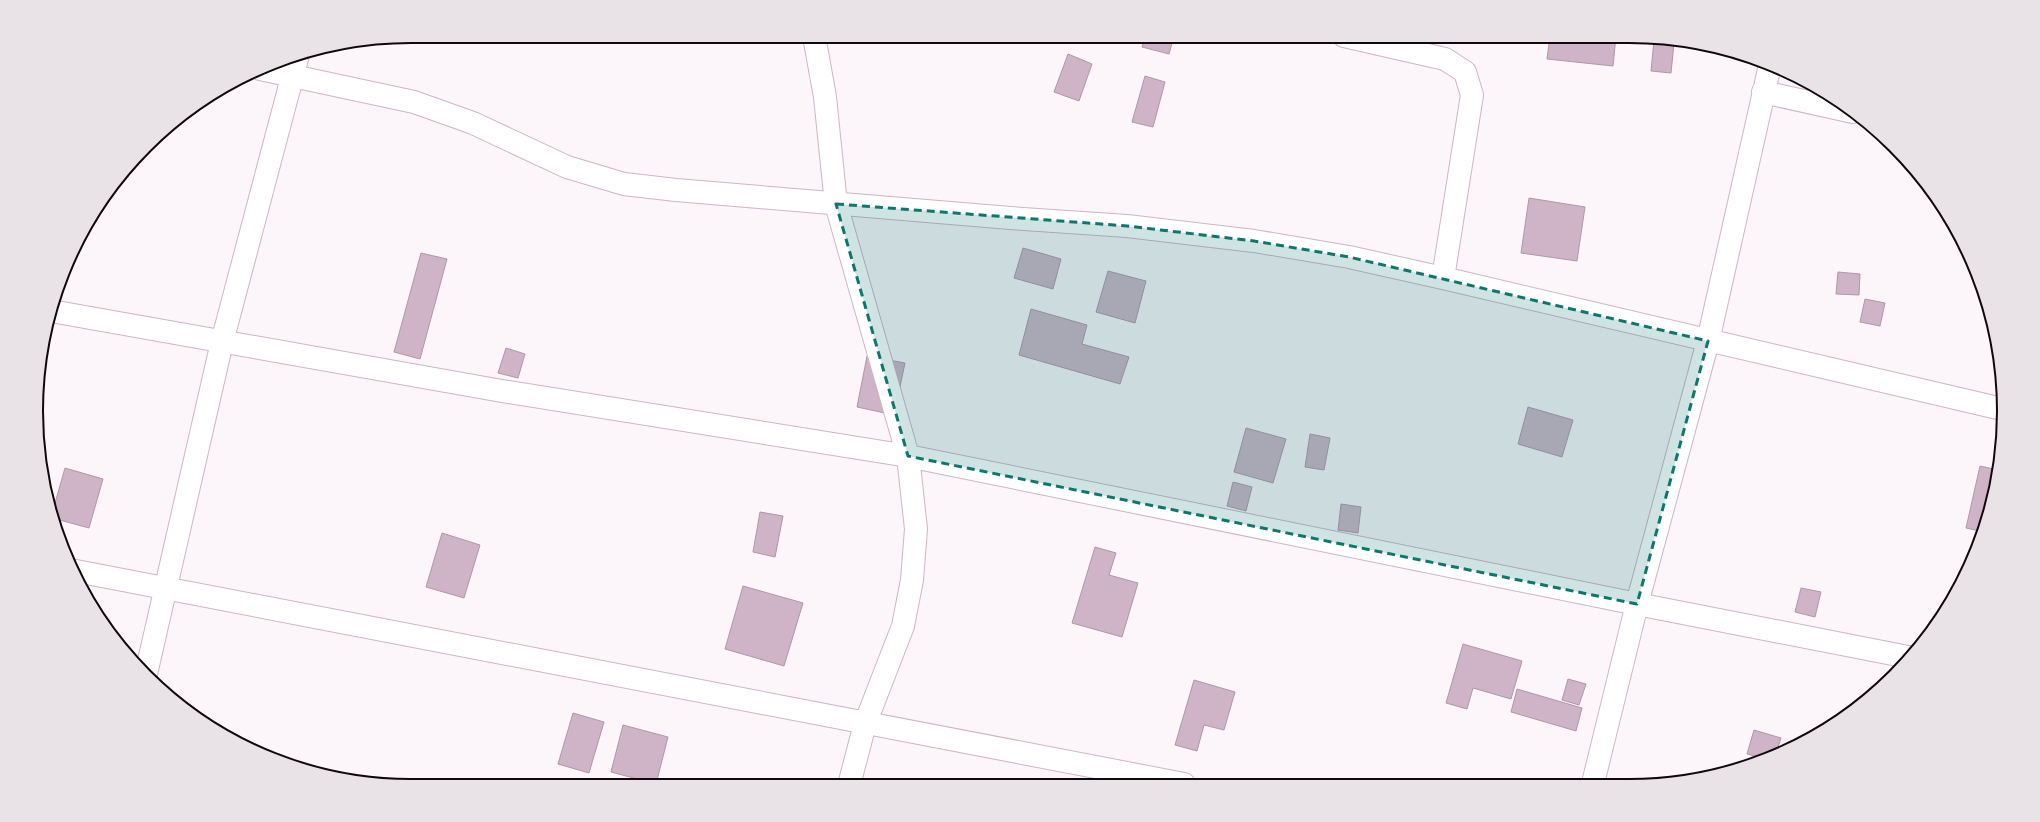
<svg xmlns="http://www.w3.org/2000/svg" width="2040" height="822" font-family="Jost,sans-serif">
  <rect width="100%" height="100%" fill="#fcf6fa"/>
  <!-- building -->
  <path fill="#cfb3c6" stroke="#b196a8" d="M 1145,36 L 1174,36 L 1169,54 L 1142,47 Z
    M 1550,36 L 1616,36 L 1613,66 L 1547,59 Z
    M 1654,40 L 1674,43 L 1671,73 L 1651,71 Z
    M 1068,54 L 1092,64 L 1079,101 L 1054,92 Z
    M 1145,76 L 1165,82 L 1153,127 L 1132,122 Z
    M 1529,198 L 1585,207 L 1577,261 L 1521,253 Z
    M 1023,248 L 1061,259 L 1053,289 L 1014,278 Z
    M 421,253 L 447,259 L 420,359 L 394,352 Z
    M 1108,271 L 1146,281 L 1135,323 L 1096,312 Z
    M 1838,272 L 1860,274 L 1859,295 L 1836,294 Z
    M 1865,299 L 1885,303 L 1880,326 L 1860,322 Z
    M 1031,309 L 1087,325 L 1082,344 L 1129,357 L 1120,384 L 1019,355 Z
    M 506,348 L 525,354 L 518,378 L 498,373 Z
    M 867,356 L 905,363 L 894,415 L 857,407 Z
    M 1528,407 L 1573,420 L 1562,457 L 1518,444 Z
    M 1246,428 L 1286,439 L 1273,483 L 1234,472 Z
    M 1310,434 L 1330,438 L 1324,470 L 1305,467 Z
    M 1980,466 L 1998,470 L 1984,532 L 1966,528 Z
    M 65,468 L 103,479 L 89,528 L 56,519 L 53,510 Z
    M 1233,482 L 1252,487 L 1246,511 L 1227,506 Z
    M 1341,504 L 1361,507 L 1358,533 L 1338,530 Z
    M 760,512 L 783,516 L 775,557 L 753,552 Z
    M 442,533 L 480,545 L 464,598 L 426,587 Z
    M 1095,547 L 1116,553 L 1109,575 L 1138,583 L 1122,637 L 1072,623 Z
    M 743,586 L 803,603 L 784,666 L 725,649 Z
    M 1801,588 L 1821,592 L 1815,617 L 1795,612 Z
    M 1463,644 L 1522,661 L 1511,699 L 1473,688 L 1467,709 L 1446,703 Z
    M 1568,679 L 1586,684 L 1579,705 L 1562,700 Z
    M 1194,680 L 1235,692 L 1224,730 L 1204,725 L 1197,751 L 1175,745 Z
    M 1517,689 L 1582,708 L 1576,731 L 1511,712 Z
    M 573,713 L 604,722 L 589,773 L 558,764 Z
    M 623,725 L 668,737 L 656,784 L 611,772 Z
    M 1754,730 L 1781,738 L 1775,756 L 1766,759 L 1747,754 Z"/>
  <g fill="none" stroke-linecap="round" stroke-linejoin="round">
    <defs>
      <path id="minor" d="M 814,36 L 825,97 L 836,204 L 908,456 L 916,529 L 912,580 L 903,626 L 865,724 L 849,785
        M 1344,36 L 1445,59 L 1465,72 L 1472,95 L 1443,278
        M 260,69 L 414,102 L 473,123 L 567,167 L 624,184 L 676,190 L 1010,218 L 1127,226 L 1254,241 L 1349,257 L 1443,278 L 2002,409
        M 1763,92 L 1853,112
        M 51,311 L 502,391 L 908,456 L 1637,604 L 1908,657
        M 76,571 L 1184,784
        M 146,674 L 222,342 L 298,55
        M 1593,783 L 1637,604 L 1708,341 L 1770,65"/>
    </defs>
    <!-- minor casing -->
    <use href="#minor" stroke="#d0b4c7" stroke-width="24"/>
    <!-- minor -->
    <use href="#minor" stroke="#fff" stroke-width="22"/>
  </g>
  <!-- marked area -->
  <path fill="#0f766e" fill-opacity="0.2" stroke="#0f766e" stroke-width="3" stroke-dasharray="8 5" stroke-linejoin="round" d="M 836,204 L 1127,226 L 1254,241 L 1349,257 L 1708,341 L 1637,604 L 908,456 Z"/>
  <!-- crop -->
  <path d="M0 0H2040V822H0ZM411 43H1629A368 368 0 0 1 1997 411V411A368 368 0 0 1 1629 779H411A368 368 0 0 1 43 411V411A368 368 0 0 1 411 43Z" fill="#e9e3e7" fill-rule="evenodd"/>
  <path fill="none" stroke="#11080f" stroke-width="2" d="M411 43H1629A368 368 0 0 1 1997 411V411A368 368 0 0 1 1629 779H411A368 368 0 0 1 43 411V411A368 368 0 0 1 411 43Z"/>
</svg>
